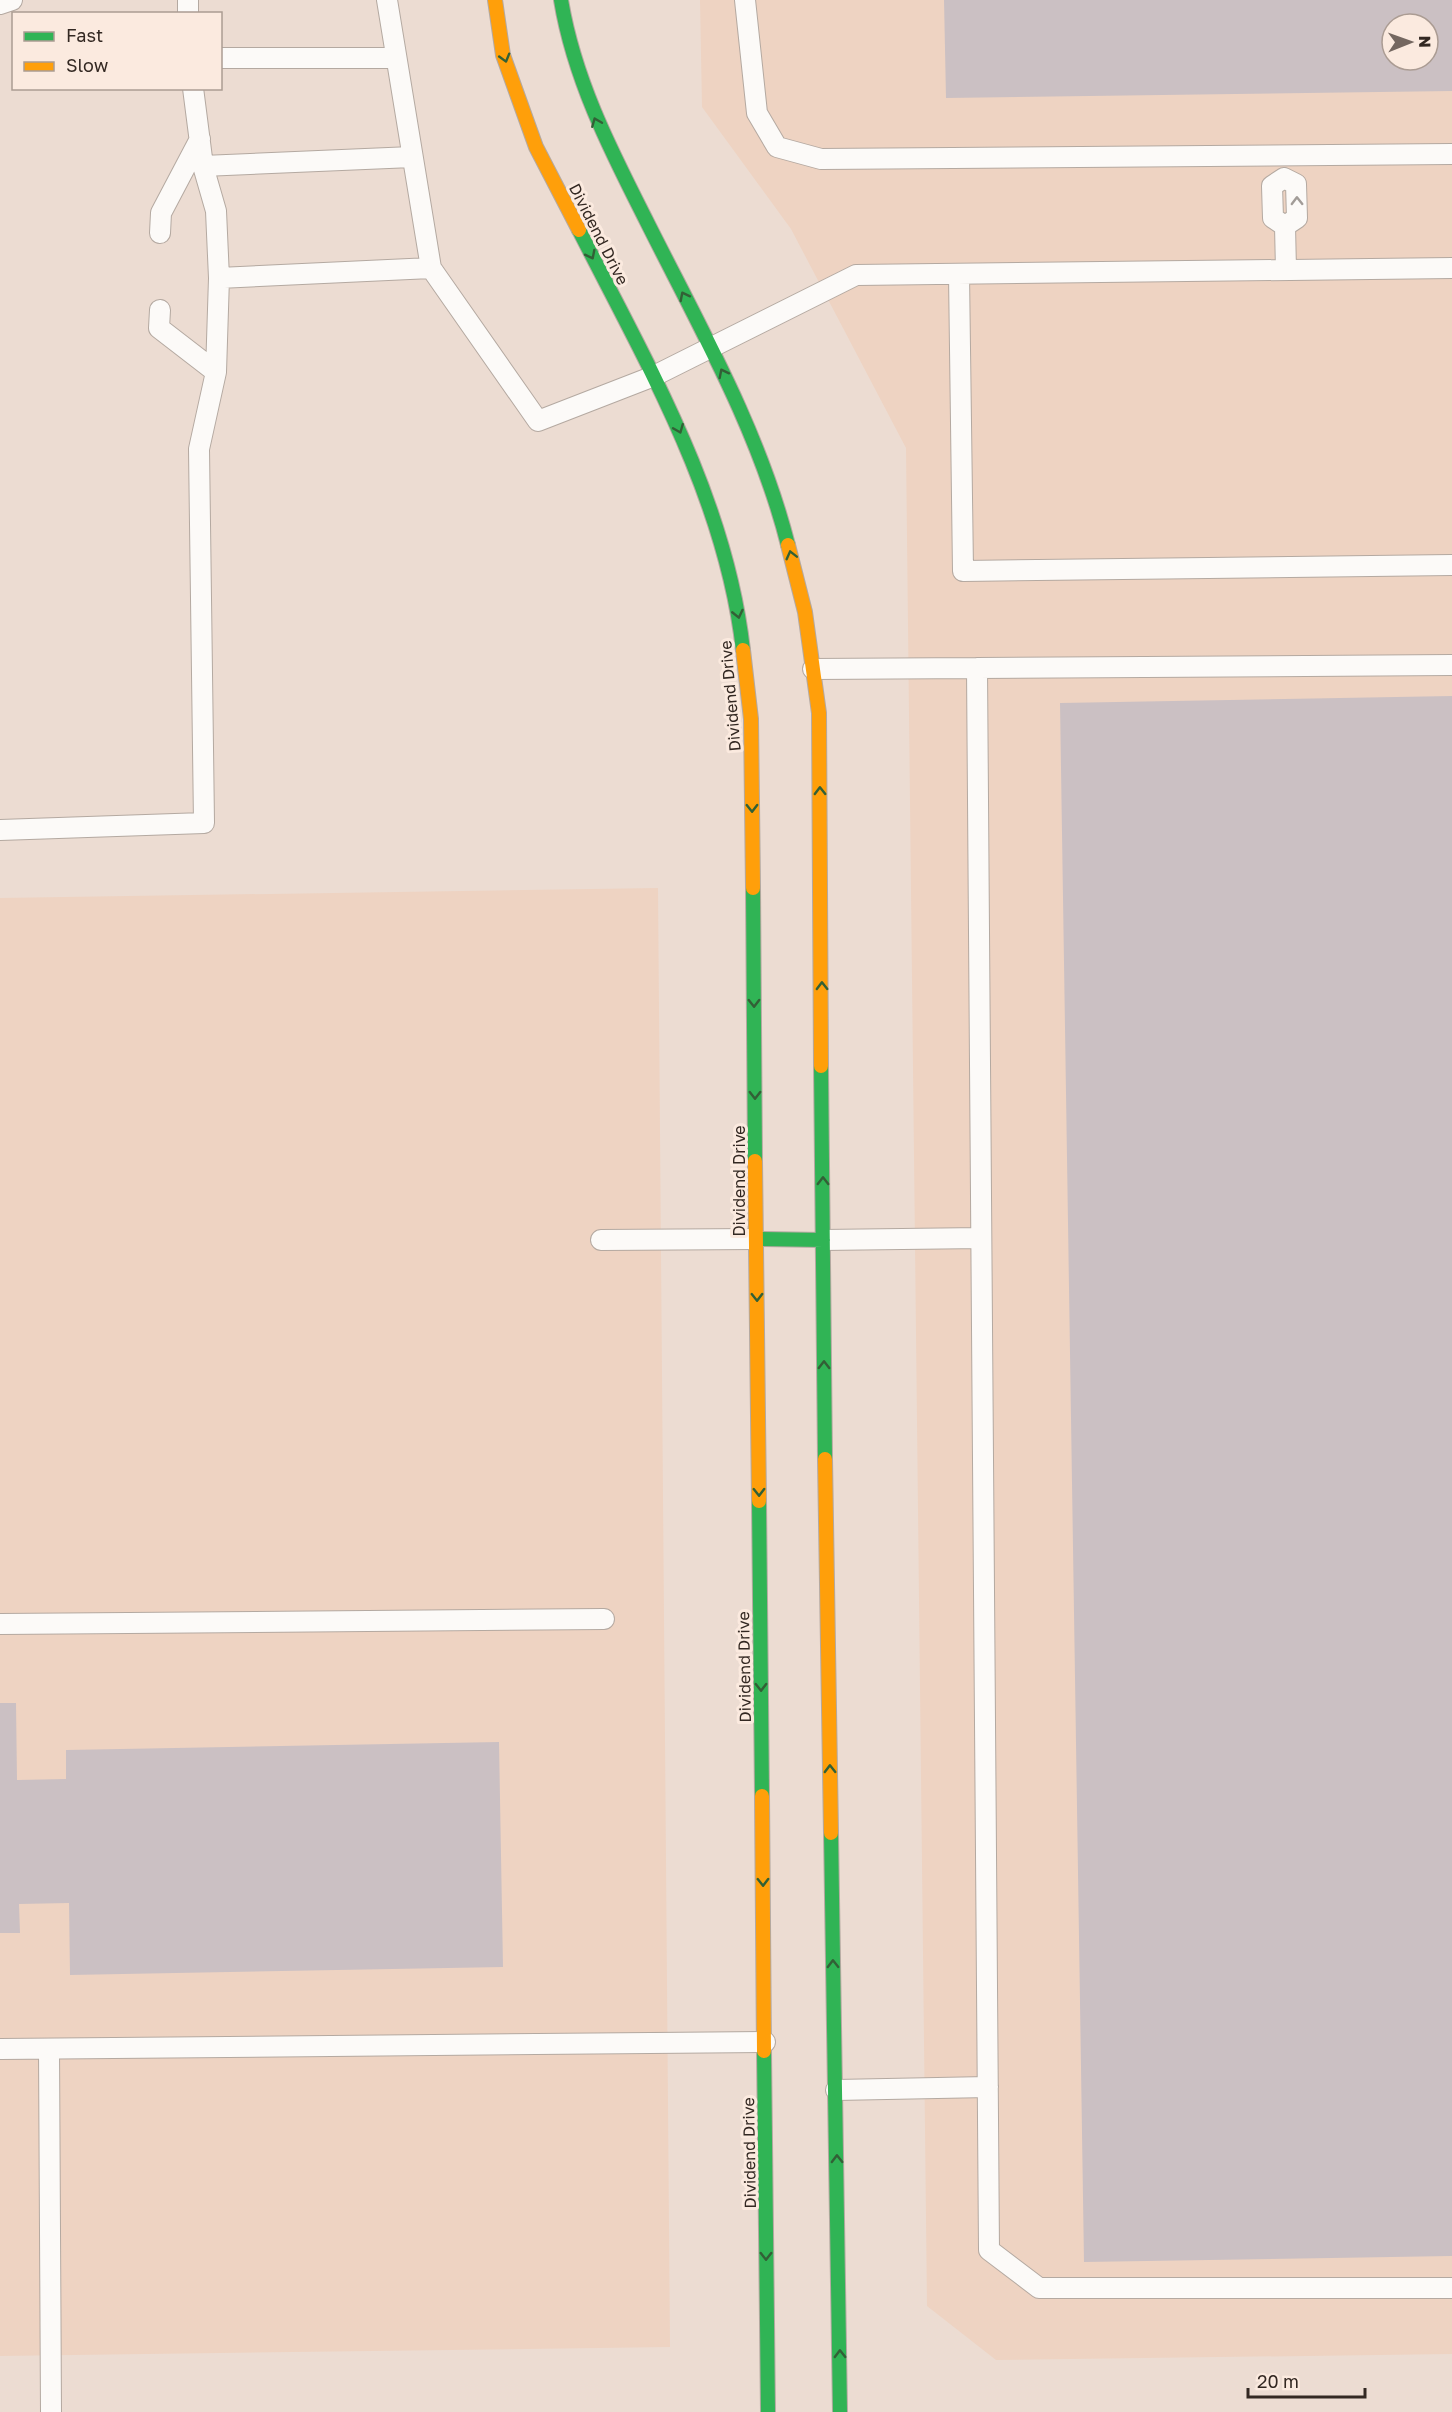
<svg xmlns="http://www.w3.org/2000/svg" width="1452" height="2412" font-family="'Golos Text',sans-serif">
  <rect width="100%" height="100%" fill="#ecdcd2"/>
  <!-- built -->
  <path fill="#eed3c2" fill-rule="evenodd" d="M 700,0 L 1452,0 L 1452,2354 L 996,2360 L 927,2306 L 906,448 L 791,229 L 702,107 ZM 1392,24 L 1428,24 L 1428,60 L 1392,60 Z
    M 658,888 L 670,2347 L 0,2356 L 0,898 Z"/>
  <!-- building -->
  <path fill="#cbc0c3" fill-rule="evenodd" d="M 944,0 L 1452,0 L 1452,91 L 946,98 ZM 1392,24 L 1428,24 L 1428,60 L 1392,60 Z
    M 1452,696 L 1452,2256 L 1084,2262 L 1060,703 Z
    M 0,1703 L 16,1703 L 17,1780 L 66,1779 L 66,1750 L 499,1742 L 503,1967 L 70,1975 L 69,1903 L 19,1904 L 20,1933 L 0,1933 Z"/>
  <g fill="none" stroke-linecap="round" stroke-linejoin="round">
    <defs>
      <path id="lane" d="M 188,0 L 188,14
        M 387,0 L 431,268 L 538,421 L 654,376 L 856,275 L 1452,268
        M 745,0 L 757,113 L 777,147 L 821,159 L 1452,154
        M 0,4 L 12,0
        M 220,58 L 396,58
        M 203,166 L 412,157
        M 1284,178 L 1296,184 L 1297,218 L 1285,226
        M 1284,178 L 1272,186 L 1273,218 L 1285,226
        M 1285,226 L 1286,270
        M 160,233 L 161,213 L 200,139
        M 959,274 L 963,571 L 1452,565
        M 219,278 L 431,268
        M 160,310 L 159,328 L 216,372
        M 977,668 L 989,2250 L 1039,2288 L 1452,2288
        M 813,669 L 1452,665
        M 0,830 L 204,823 L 199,449 L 216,372 L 219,278 L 216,211 L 203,166 L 193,88
        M 601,1240 L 756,1239
        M 823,1240 L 981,1238
        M 0,1624 L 604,1619
        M 0,2049 L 765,2042
        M 49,2049 L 51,2412
        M 836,2090 L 988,2087"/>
      <path id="fast" d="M 561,0 C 574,79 610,149 646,220 C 699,326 759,430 788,545
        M 579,230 C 647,364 726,498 743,650
        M 753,888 L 755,1161
        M 821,1066 L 825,1459
        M 756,1239 L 823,1240
        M 759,1501 L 762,1796
        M 831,1833 L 840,2412
        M 764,2051 L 768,2412"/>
      <path id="slow" d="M 495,0 L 503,55 L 536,147 L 579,230
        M 788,545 L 805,612 L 819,713 L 821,1066
        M 743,650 L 751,719 L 753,888
        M 755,1161 L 759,1501
        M 825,1459 L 831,1833
        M 762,1796 L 764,2051"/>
    </defs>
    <!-- lane casing -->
    <use href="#lane" stroke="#b4a9a1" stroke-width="22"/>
    <!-- fast casing -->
    <use href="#fast" stroke="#b4a9a1" stroke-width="16"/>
    <!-- slow casing -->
    <use href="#slow" stroke="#b4a9a1" stroke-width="16"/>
    <!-- lane -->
    <use href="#lane" stroke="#fcfaf8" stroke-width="20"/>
    <!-- fast -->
    <use href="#fast" stroke="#30b455" stroke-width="14"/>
    <!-- slow -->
    <use href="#slow" stroke="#ff9f0a" stroke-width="14"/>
  </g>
  <!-- one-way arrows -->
  <defs><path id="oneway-chevron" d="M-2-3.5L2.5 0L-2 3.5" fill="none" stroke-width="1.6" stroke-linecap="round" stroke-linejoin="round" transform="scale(1.5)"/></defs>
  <g stroke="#326036">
    <use href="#oneway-chevron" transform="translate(505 58) rotate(74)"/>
    <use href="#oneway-chevron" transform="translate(596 122) rotate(-112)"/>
    <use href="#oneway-chevron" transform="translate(591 255) rotate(63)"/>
    <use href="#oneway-chevron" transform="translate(684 296) rotate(-117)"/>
    <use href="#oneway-chevron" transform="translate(723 373) rotate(-117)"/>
    <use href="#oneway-chevron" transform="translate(679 429) rotate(68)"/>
    <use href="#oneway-chevron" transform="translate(791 555) rotate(-104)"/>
    <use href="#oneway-chevron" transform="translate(738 614) rotate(77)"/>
    <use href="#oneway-chevron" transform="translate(820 791) rotate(-91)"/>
    <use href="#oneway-chevron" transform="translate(752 808) rotate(89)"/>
    <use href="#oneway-chevron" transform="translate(822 986) rotate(-91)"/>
    <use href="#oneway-chevron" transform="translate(754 1003) rotate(89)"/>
    <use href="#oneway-chevron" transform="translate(755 1095) rotate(90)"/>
    <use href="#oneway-chevron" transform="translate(823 1181) rotate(-90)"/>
    <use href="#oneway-chevron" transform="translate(757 1297) rotate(89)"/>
    <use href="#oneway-chevron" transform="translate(824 1365) rotate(-90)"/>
    <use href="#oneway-chevron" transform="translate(759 1492) rotate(89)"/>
    <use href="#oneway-chevron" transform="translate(761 1687) rotate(89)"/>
    <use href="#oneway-chevron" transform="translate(830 1769) rotate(-91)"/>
    <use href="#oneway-chevron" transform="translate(763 1882) rotate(89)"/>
    <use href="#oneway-chevron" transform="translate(833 1964) rotate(-91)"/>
    <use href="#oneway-chevron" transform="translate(837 2159) rotate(-91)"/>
    <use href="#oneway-chevron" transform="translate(766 2256) rotate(90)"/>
    <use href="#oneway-chevron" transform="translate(840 2354) rotate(-91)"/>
  </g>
  <use stroke="#a29c98" href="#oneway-chevron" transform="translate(1297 201) rotate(-91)"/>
  <g text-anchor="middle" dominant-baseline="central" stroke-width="6" stroke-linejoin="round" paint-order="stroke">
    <!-- street labels -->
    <g font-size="16" fill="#332822" stroke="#fbeadf">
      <text transform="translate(599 234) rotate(63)">Dividend Drive</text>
      <text transform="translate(730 696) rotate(-95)">Dividend Drive</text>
      <text transform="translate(739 1181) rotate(-90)">Dividend Drive</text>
      <text transform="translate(744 1667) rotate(-91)">Dividend Drive</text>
      <text transform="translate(749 2153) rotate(-91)">Dividend Drive</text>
    </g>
  </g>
  <!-- legend -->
  <rect x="12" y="12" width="210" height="78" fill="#fbeadf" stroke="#ab9c93" stroke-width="1.5"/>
  <rect x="24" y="32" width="30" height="9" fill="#30b455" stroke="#ab9c93" stroke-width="1.5"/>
  <text x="66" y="42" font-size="18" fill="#332822">Fast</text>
  <rect x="24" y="62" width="30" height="9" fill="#ff9f0a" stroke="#ab9c93" stroke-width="1.5"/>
  <text x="66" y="72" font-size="18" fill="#332822">Slow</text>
  <!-- north arrow -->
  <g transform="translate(1410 42) rotate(89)"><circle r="28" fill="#fbeadf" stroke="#ab9c93" stroke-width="1.5"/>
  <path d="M0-4.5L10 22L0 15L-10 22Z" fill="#746760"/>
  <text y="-9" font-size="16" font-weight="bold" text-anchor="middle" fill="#332822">N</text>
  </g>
  <!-- scale -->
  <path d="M1248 2388v9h117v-9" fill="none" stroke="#332822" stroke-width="3"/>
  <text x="1257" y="2388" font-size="18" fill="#332822" stroke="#fbeadf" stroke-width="4.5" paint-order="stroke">20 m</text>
</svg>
